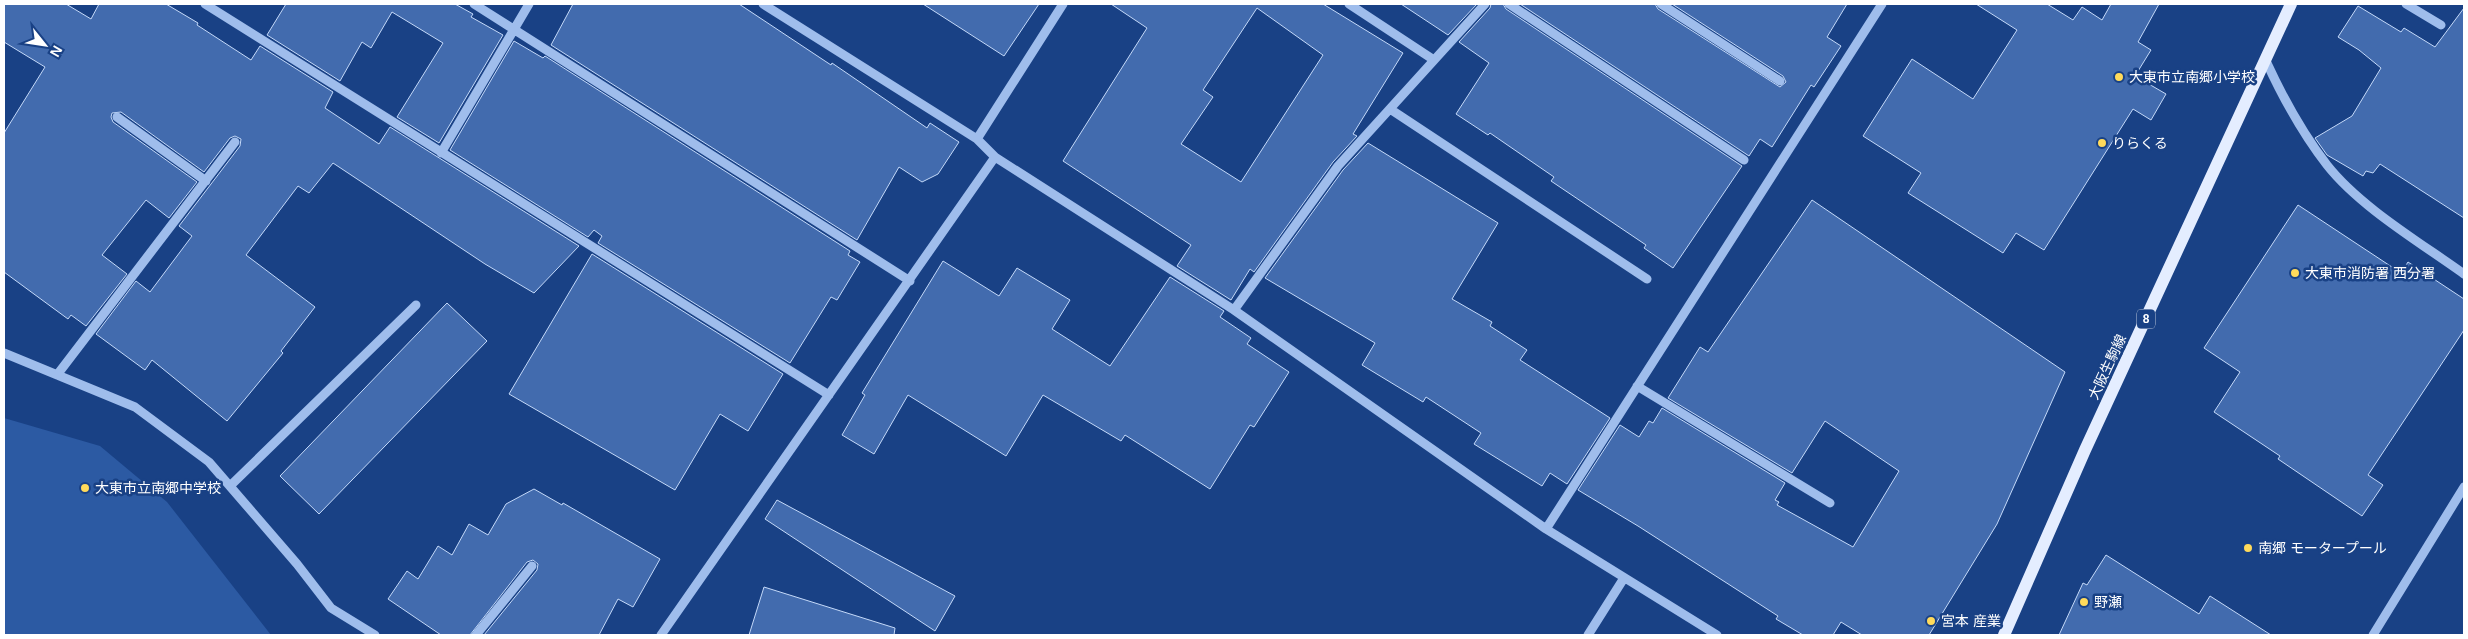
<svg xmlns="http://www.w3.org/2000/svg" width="2468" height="639" font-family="Arial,'Noto Sans JP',sans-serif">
  <rect width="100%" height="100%" fill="#194185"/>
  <!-- grass -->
  <path fill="#2c5aa3" d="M 4,418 L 100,446 L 167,502 L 271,635 L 4,635 Z"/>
  <!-- building -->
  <path fill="#426bae" stroke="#c4d9f9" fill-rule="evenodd" d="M 4,4 L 66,4 L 91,19 L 99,4 L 166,4 L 198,23 L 197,25 L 251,60 L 260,46 L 333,92 L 325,108 L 379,144 L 390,127 L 579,246 L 534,293 L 485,264 L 333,163 L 309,193 L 298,186 L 246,255 L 315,307 L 281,351 L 283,353 L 227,421 L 152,360 L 145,370 L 96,334 L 136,281 L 150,292 L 192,236 L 179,226 L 240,146 L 241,139 L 235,136 L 230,138 L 204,172 L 121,112 L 112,113 L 111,117 L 113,122 L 197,182 L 169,218 L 146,200 L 102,255 L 127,274 L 86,326 L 71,315 L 68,319 L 4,272 L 4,133 L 45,67 L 4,42 Z
    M 286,4 L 455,4 L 473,14 L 471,17 L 503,35 L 439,143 L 397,117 L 443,43 L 392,12 L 371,48 L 362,42 L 340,81 L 267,35 Z
    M 573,4 L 739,4 L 831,65 L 832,63 L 927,128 L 930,123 L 959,142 L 938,174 L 922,182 L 899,167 L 857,240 L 551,45 Z
    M 923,4 L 1039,4 L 1004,56 Z
    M 1111,4 L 1323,4 L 1403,53 L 1353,134 L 1357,136 L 1333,162 L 1254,272 L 1250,269 L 1231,300 L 1177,266 L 1191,245 L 1063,161 L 1147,28 ZM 1257,8 L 1323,55 L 1241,182 L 1181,144 L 1213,97 L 1203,90 Z
    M 1401,4 L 1477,4 L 1448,35 Z
    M 1491,4 L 1503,4 L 1506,9 L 1742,166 L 1673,268 L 1644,248 L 1646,245 L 1551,181 L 1554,177 L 1490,133 L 1488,135 L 1456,114 L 1489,63 L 1459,42 L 1490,8 Z
    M 1520,4 L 1655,4 L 1658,9 L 1780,87 L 1786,82 L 1783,76 L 1672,4 L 1847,4 L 1827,37 L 1841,46 L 1814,87 L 1811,85 L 1772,147 L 1760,139 L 1749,156 Z
    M 1976,4 L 2047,4 L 2073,20 L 2082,7 L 2102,20 L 2111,4 L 2159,4 L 2138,42 L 2151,50 L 2135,76 L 2166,94 L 2151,120 L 2133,109 L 2044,250 L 2016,233 L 2003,253 L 1908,193 L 1921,173 L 1863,136 L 1912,59 L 1973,99 L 2017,30 Z
    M 2358,6 L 2401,32 L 2404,28 L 2435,47 L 2464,8 L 2464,218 L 2380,164 L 2373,173 L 2366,171 L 2363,176 L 2327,155 L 2315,138 L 2352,116 L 2381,68 L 2359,50 L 2338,37 Z
    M 514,41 L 543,58 L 545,56 L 850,251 L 848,255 L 860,262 L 837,300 L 831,297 L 790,363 L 598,243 L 602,236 L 594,230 L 588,237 L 450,150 Z
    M 1368,143 L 1498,223 L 1452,299 L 1492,322 L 1490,326 L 1527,350 L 1520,360 L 1610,418 L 1567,484 L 1550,473 L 1542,486 L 1474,444 L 1481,433 L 1426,397 L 1423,402 L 1362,365 L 1375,343 L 1265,278 L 1343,170 Z
    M 1812,200 L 2065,372 L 1997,524 L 1929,635 L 1862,635 L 1841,622 L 1833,635 L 1803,635 L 1776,619 L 1778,616 L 1638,526 L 1578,490 L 1620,425 L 1639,437 L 1649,421 L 1653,423 L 1662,408 L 1785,483 L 1775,500 L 1779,502 L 1777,505 L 1853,547 L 1899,471 L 1825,421 L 1792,473 L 1668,398 L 1700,347 L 1708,352 Z
    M 2298,205 L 2401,273 L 2408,262 L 2464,299 L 2464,330 L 2368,475 L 2383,485 L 2362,516 L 2278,459 L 2280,456 L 2214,412 L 2240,372 L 2204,348 Z
    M 592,254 L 783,374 L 748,431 L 720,414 L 675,490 L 509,394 Z
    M 943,261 L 999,296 L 1017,268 L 1070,300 L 1052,329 L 1110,366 L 1170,277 L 1224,311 L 1220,317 L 1251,338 L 1247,344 L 1289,372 L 1254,427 L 1250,425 L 1210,489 L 1125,435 L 1121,441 L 1043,395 L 1006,456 L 908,395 L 874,454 L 842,435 L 865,395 L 862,393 Z
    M 447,303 L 487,341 L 319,514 L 280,476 Z
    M 534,489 L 562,505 L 563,503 L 660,559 L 633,607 L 618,599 L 599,635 L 484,635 L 537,570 L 538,564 L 533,560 L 527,562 L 470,635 L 441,635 L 388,599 L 407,571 L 418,579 L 438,546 L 452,555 L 469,524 L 488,535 L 506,504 Z
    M 777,500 L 955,596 L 935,631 L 765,519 Z
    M 2106,555 L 2199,614 L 2210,596 L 2271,635 L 2059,635 L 2083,583 L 2087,585 Z
    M 764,587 L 895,628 L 894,635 L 749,635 Z"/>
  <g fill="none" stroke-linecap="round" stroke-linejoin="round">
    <!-- minor -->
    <path stroke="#9fbdec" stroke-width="9" d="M 205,4 L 829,395
      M 474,4 L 910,281
      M 763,4 L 977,139 L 995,157 L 1234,310 L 1546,529 L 1717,635
      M 1349,4 L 1434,60
      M 1509,4 L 1744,160
      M 1661,4 L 1780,81
      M 2406,4 L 2441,25
      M 2266,61 C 2283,98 2302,133 2327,165 C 2360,207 2421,243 2464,274
      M 1390,109 L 1647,279
      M 117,117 L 206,181
      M 977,139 L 1063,4
      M 441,153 L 529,4
      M 1234,310 L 1338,166 L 1485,4
      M 4,353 L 135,407 L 209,462 L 297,564 L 331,608 L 375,635
      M 57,375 L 235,142
      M 1637,386 L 1830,503
      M 230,486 L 416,305
      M 1546,529 L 1882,4
      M 476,635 L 532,566
      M 661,635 L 995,157
      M 1588,635 L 1624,578
      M 2373,635 L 2464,487"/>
    <!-- major -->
    <path stroke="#e4edff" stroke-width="12" d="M 2004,635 L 2085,450 L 2291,4"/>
  </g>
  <!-- markers -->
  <g fill="#ffda5b" stroke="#194185" stroke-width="2">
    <circle cx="2119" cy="77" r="5"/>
    <circle cx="2102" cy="143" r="5"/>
    <circle cx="2295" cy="273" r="5"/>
    <circle cx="85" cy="488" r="5"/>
    <circle cx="2248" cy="548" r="5"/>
    <circle cx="2084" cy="602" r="5"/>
    <circle cx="1931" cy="621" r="5"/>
  </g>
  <g text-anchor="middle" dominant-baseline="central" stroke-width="5" stroke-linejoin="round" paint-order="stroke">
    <!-- shield labels -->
    <rect fill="#194185" stroke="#bac6da" stroke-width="1" x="2137" y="309.5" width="18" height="19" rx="4"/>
    <g font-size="12" font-weight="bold" fill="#fff">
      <text x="2146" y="319">8</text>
    </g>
    <!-- poi labels -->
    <g font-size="14" fill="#fff" stroke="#194185" text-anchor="start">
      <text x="2129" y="77">大東市立南郷小学校</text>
      <text x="2112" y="143">りらくる</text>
      <text x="2305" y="273">大東市消防署 西分署</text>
      <text x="95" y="488">大東市立南郷中学校</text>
      <text x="2258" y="548">南郷 モータープール</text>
      <text x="2094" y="602">野瀬</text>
      <text x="1941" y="621">宮本 産業</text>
    </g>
    <!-- street labels -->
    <g font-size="14" fill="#fff" stroke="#194185">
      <text transform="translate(2107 367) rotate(-65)">大阪生駒線</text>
    </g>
  </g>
  <!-- border -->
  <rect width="2468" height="639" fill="none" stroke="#ffffff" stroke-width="10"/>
  <!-- north arrow -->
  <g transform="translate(45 45) rotate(120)" stroke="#194185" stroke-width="4" paint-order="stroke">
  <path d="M0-4L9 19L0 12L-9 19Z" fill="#ffffff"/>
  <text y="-8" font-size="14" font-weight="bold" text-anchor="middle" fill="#ffffff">N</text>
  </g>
</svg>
